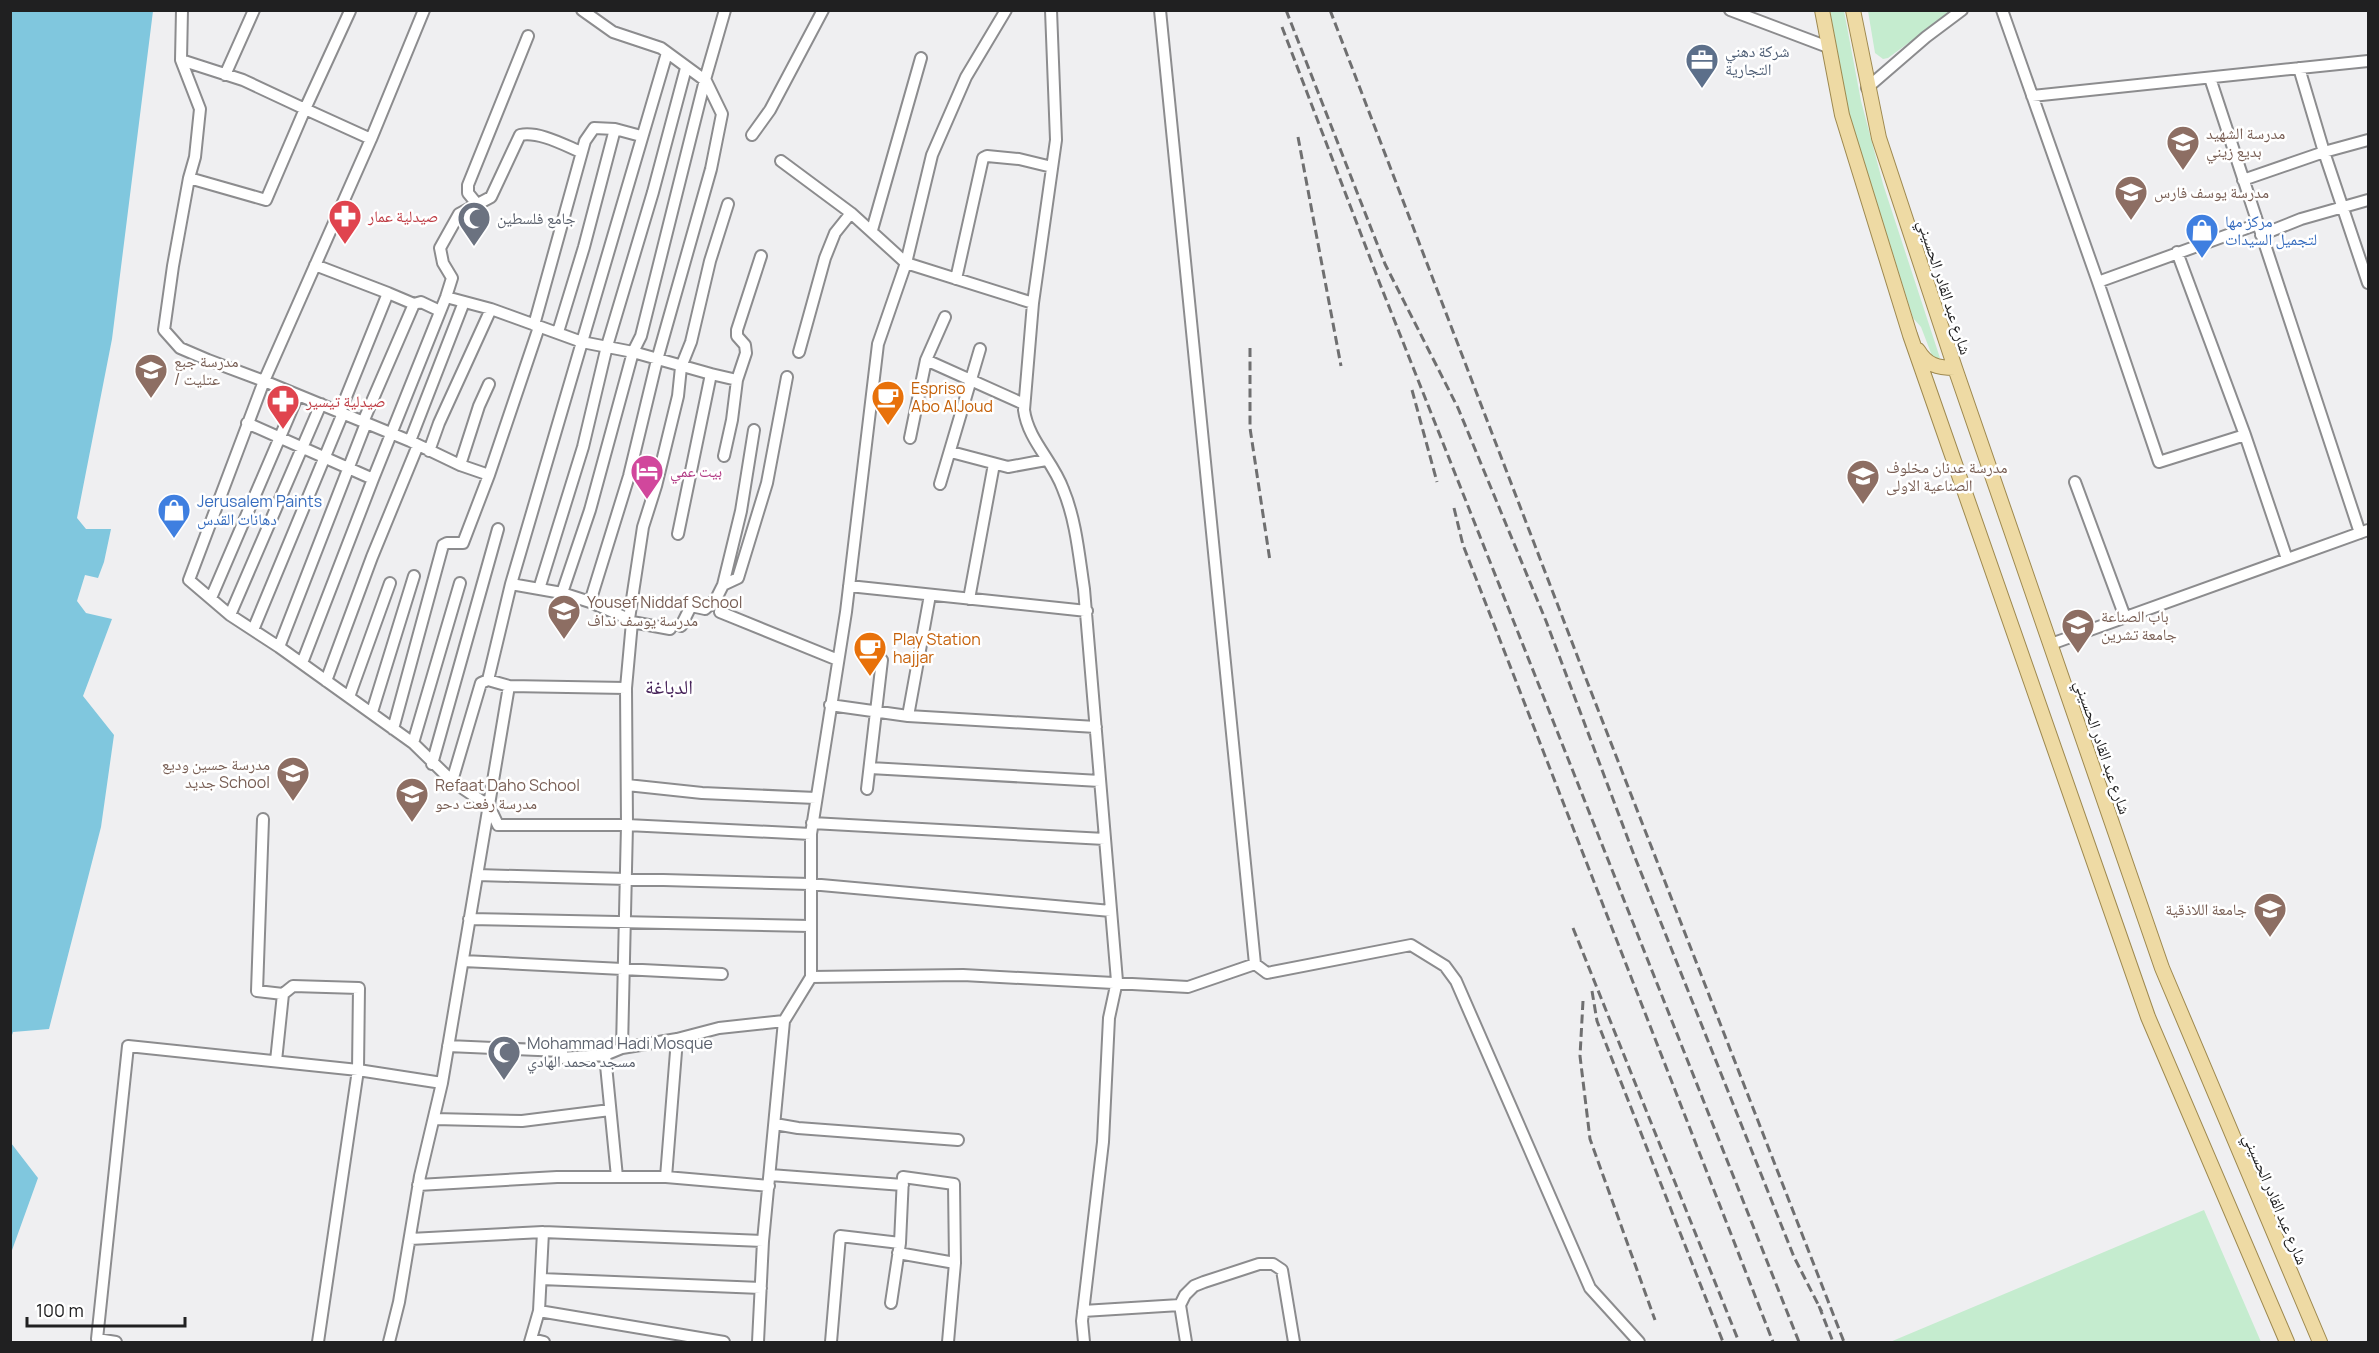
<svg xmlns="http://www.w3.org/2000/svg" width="2379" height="1353" font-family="Manrope,'Noto Naskh Arabic',sans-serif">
  <rect width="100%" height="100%" fill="#efeff1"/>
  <!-- green -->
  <path fill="#c5eccf" d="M 1830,11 L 1844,11 L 1861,101 L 1883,184 L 1940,358 L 1934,361 L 1921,327 L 1913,318 L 1849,113 Z
    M 1868,11 L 1868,10 L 1952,11 L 1888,58 L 1883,59 L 1875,53 Z
    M 2204,1210 L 2261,1342 L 1890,1342 Z"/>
  <!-- water -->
  <path fill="#80c7de" d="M 11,10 L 153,11 L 112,339 L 77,518 L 86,529 L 111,529 L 104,562 L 98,578 L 85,575 L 77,601 L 86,613 L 112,619 L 83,696 L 114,735 L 101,827 L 49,1029 L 13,1032 L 11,1038 Z
    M 11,1143 L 38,1178 L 11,1253 Z"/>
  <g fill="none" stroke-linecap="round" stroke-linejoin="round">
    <defs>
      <path id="minor" d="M 182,10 L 181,60 L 200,109 L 195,157 L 189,178 L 173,266 L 164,330 L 180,348 L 208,360 L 264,381 L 410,441 L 460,465 L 489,475
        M 424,10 L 371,139 L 264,381 L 189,580 L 230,615 L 279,647 L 413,743 L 452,781 L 489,806 L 498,825 L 627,825 L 811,834
        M 582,10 L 613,32 L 661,48 L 706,81 L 722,114 L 711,169 L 657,360 L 629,476 L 590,602
        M 1051,10 L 1056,140 L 1033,303 L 1024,410 C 1028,440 1053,461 1063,489 C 1076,520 1079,556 1084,589 L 1117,981 L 1109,1018 L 1103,1142 L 1082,1321 L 1084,1342
        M 1160,10 L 1255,964
        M 1730,10 L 1828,47
        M 2002,10 L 2098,282 L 2159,462 L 2245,435
        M 667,53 L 582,342 L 633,352 L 711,374 L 678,534
        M 181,60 L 243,80 L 305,109 L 350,11
        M 2299,68 L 2324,152 L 2368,283
        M 225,75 L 254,10
        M 2210,78 L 2360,533
        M 1867,88 L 1926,37 L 1962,10
        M 2032,96 L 2368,61
        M 752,135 L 770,110 L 823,10
        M 781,161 L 851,213 L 906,263 L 1033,303
        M 189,178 L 266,200 L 305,109 L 371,139
        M 2243,180 L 2324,152 L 2368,140
        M 477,204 L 468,193 L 468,185 L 528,36
        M 872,230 L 921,58
        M 2261,235 L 2301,219 L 2368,200
        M 2177,252 L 2245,435 L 2287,559
        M 315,265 L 388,293
        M 956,279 L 983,158 L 987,156 L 1019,159 L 1052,167
        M 2098,282 L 2258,224
        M 446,297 L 491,309 L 582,342 L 511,584
        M 534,325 L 585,141 L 594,128 L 615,129 L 641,136
        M 558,332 L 584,247 L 615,129
        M 799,352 L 825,258 L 835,233 L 851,213
        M 926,360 L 1024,404
        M 711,374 L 737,380
        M 340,412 L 388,293 L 414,304
        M 363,422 L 414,304 L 421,302 L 440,311
        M 247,423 L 373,479
        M 910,438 L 926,360 L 945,317
        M 410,441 L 464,302
        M 429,451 L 439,423 L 491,309
        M 951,452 L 1008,467 L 1046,460
        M 724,456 L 732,420 L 737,380 L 746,353 L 745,345 L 737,336 L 737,330 L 761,256
        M 460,465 L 479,406 L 489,384
        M 2075,482 L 2125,617
        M 940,484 L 980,349
        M 723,585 L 741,511 L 754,430
        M 849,586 L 1087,611
        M 539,589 L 583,447 L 607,346 L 653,192 L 686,68
        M 562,593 L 590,510 L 633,352 L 641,336 L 706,76 L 725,10
        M 211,598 L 298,395
        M 969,599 L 994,464
        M 720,612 L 838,660
        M 230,615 L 321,404
        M 632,622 L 670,629
        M 681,626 L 691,606 L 705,609 L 716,599 L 723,585 L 738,578 L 767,483 L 787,377
        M 253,630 L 343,413
        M 2051,644 L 2368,530
        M 279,647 L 366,423
        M 302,663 L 373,479 L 446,297 L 452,278 L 443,263 L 440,248 L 459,214 L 491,197 L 520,135 C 539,131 564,145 581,152
        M 326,681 L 372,557 L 418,445
        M 626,688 L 509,686 L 488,680 L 511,584 L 562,593 L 590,602 L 629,619 L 643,527 L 656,486 L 678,396 L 681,367 L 691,342 L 710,261 L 728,204
        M 349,697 L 390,583
        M 830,705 L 908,716 L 1096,727
        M 372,712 L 414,576
        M 908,716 L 930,595
        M 393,729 L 443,545 L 447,543 L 463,543 L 489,475 L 539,327
        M 413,743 L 460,583
        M 432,764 L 498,529
        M 870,768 L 1100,781
        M 452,781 L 481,683 L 488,680
        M 627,785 L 702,793 L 816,798
        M 867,789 L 882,660
        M 263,819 L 257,991 L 283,994
        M 812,823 L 1105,839
        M 477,875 L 810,884 L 1111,911
        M 469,919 L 810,926
        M 463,961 L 722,974
        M 811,977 L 963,975 L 1188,987 L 1255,964 L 1267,973 L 1411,945 L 1445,966 L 1456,981 L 1590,1288 L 1639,1342
        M 448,1046 L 562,1051 L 561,1058 L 605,1055 L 622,1048 L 677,1039 L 719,1028 L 784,1021
        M 622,1048 L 627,825 L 626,688 L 632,622 L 629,619
        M 605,1055 L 617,1177
        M 276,1061 L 283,994 L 293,986 L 359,988 L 358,1070 L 318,1342
        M 434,1119 L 522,1121 L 610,1110
        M 775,1124 L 798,1128 L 958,1140
        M 770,1175 L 903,1185
        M 666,1177 L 677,1039
        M 418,1185 L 557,1177 L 666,1177 L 769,1186
        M 410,1239 L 543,1232 L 763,1241
        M 898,1253 L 955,1263
        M 541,1279 L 761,1288
        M 891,1303 L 900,1243 L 903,1177 L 954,1184 L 955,1263 L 948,1342
        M 1180,1305 L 1186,1342
        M 539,1311 L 724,1342
        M 1083,1311 L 1180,1305 L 1185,1295 L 1194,1286 L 1204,1282 L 1259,1264 L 1273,1264 L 1282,1270 L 1294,1342
        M 532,1339 L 544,1342
        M 116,1342 L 97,1339 L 128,1046 L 358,1070 L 442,1083
        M 389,1342 L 399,1302 L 420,1176 L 442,1083 L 509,686
        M 530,1342 L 539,1311 L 543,1232
        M 758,1342 L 763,1241 L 784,1021 L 811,977 L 811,834 L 846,612 L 878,344 L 906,263 L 932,155 L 966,77 L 1006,10
        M 831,1342 L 840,1236 L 900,1243"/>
      <path id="major" d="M 1822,10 L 1842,115 L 1910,335 L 2148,1017 L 2287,1342
        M 1853,10 L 1879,138 L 1955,368 L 2162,968 L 2320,1342
        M 1918,350 C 1927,365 1937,368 1955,368"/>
    </defs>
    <!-- minor casing -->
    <use href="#minor" stroke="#8c8c8e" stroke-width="14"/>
    <!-- major casing -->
    <use href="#major" stroke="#9e894f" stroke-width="16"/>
    <!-- minor -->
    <use href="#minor" stroke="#fff" stroke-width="10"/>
    <!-- major -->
    <use href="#major" stroke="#eedaa4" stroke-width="14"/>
    <!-- rail -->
    <path stroke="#6f6f70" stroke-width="3" stroke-dasharray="9 4.5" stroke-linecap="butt" d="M 1286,10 L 1385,264 L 1458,408 L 1546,621 L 1634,855 L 1794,1257 L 1822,1312
      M 1330,10 L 1583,671 L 1844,1342
      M 1282,27 L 1380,284 L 1799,1342
      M 1298,137 L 1341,366
      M 1250,348 L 1250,428 L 1270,561
      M 1412,390 L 1437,482
      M 1454,508 L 1463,545 L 1773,1342
      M 1573,928 L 1739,1342
      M 1592,991 L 1597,1021 L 1723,1342
      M 1583,1001 L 1580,1056 L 1590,1139 L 1655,1320
      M 1819,1306 L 1833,1342"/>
  </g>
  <!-- icons -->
  <defs>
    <symbol id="office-pin" viewBox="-11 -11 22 30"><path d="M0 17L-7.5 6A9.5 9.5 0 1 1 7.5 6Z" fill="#5c6f8a" stroke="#fff"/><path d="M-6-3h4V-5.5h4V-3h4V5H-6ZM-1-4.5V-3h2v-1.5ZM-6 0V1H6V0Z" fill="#fff"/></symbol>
    <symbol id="school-pin" viewBox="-11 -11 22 30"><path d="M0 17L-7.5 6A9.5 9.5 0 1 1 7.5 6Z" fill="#8d6e63" stroke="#fff"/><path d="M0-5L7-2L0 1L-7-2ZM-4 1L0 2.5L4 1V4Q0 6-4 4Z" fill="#fff"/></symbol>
    <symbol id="pharmacy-pin" viewBox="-11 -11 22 30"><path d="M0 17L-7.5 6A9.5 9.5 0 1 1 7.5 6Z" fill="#e0444e" stroke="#fff"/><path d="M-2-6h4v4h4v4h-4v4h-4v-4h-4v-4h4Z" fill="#fff"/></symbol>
    <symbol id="mosque-pin" viewBox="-11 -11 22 30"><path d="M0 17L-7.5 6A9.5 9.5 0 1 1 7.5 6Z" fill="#6b7280" stroke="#fff"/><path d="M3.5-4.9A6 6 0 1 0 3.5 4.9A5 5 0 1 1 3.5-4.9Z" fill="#fff"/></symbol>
    <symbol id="shop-pin" viewBox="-11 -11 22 30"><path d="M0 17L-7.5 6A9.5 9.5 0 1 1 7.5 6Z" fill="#3f7fe0" stroke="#fff"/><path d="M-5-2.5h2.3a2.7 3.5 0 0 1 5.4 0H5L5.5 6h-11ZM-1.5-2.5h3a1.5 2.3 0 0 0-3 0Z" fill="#fff"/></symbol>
    <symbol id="cafe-pin" viewBox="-11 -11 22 30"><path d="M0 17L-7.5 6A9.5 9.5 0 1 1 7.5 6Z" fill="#e8710a" stroke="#fff"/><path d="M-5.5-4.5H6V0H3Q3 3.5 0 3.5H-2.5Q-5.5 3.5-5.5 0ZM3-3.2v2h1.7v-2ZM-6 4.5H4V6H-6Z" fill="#fff"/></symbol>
    <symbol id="hotel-pin" viewBox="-11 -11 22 30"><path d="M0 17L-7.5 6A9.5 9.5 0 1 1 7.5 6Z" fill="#d1479c" stroke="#fff"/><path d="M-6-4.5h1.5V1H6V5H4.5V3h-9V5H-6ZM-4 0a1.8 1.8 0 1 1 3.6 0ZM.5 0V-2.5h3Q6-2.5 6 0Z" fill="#fff"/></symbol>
    <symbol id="university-pin" viewBox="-11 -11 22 30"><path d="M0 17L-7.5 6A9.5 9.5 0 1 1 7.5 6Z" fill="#8d6e63" stroke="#fff"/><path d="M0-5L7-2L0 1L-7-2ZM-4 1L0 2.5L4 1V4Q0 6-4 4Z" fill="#fff"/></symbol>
  </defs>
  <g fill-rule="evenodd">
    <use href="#office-pin" x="1683" y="41" width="38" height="52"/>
    <use href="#school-pin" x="2164" y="123" width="38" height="52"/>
    <use href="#school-pin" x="2112" y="173" width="38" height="52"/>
    <use href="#pharmacy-pin" x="326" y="197" width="38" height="52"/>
    <use href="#mosque-pin" x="455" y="199" width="38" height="52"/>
    <use href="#shop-pin" x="2183" y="211" width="38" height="52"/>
    <use href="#school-pin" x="132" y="351" width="38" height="52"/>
    <use href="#cafe-pin" x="869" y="378" width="38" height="52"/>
    <use href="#pharmacy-pin" x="264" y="382" width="38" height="52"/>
    <use href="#hotel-pin" x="628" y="452" width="38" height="52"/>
    <use href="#school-pin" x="1844" y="457" width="38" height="52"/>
    <use href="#shop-pin" x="155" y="491" width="38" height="52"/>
    <use href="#school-pin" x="545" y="592" width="38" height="52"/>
    <use href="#university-pin" x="2059" y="606" width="38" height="52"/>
    <use href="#cafe-pin" x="851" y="629" width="38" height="52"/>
    <use href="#school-pin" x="274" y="754" width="38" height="52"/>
    <use href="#school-pin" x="393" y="775" width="38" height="52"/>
    <use href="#university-pin" x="2251" y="890" width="38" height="52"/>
    <use href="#mosque-pin" x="485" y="1033" width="38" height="52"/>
  </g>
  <g text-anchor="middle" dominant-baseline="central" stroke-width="5" stroke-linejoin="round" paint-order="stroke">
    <!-- service labels -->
    <g font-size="16" fill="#4e5e75" stroke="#fff" text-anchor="start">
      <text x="1725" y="51">شركة دهني<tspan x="1725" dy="18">التجارية</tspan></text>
    </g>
    <!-- education labels -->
    <g font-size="16" fill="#785e54" stroke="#fff" text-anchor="start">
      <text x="2206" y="133">مدرسة الشهيد<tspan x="2206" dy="18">بديع زيني</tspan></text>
      <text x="2154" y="192">مدرسة يوسف فارس</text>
      <text x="174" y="361">مدرسة جبع<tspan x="174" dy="18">/ عتليت</tspan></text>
      <text x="1886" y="467">مدرسة عدنان مخلوف<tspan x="1886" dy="18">الصناعية الاولى</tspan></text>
      <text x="587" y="602">Yousef Niddaf School<tspan x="587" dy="18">مدرسة يوسف نداف</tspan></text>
      <text x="2101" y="616">باب الصناعة<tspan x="2101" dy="18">جامعة تشرين</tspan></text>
      <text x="270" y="764" text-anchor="end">مدرسة حسين وديع<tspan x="270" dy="18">جديد School</tspan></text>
      <text x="435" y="785">Refaat Daho School<tspan x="435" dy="18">مدرسة رفعت دحو</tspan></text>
      <text x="2247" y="909" text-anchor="end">جامعة اللاذقية</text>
    </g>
    <!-- health labels -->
    <g font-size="16" fill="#be3a42" stroke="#fff" text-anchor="start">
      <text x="368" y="216">صيدلية عمار</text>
      <text x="306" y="401">صيدلية تيسير</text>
    </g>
    <!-- worship labels -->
    <g font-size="16" fill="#5b616d" stroke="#fff" text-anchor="start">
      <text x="497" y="218">جامع فلسطين</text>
      <text x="527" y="1043">Mohammad Hadi Mosque<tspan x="527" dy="18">مسجد محمد الهادي</tspan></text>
    </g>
    <!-- shop labels -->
    <g font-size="16" fill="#366cbe" stroke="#fff" text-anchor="start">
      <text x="2225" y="221">مركز مها<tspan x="2225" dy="18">لتجميل السيدات</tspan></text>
      <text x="197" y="501">Jerusalem Paints<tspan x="197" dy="18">دهانات القدس</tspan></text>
    </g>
    <!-- street labels -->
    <g font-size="16" fill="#202021" stroke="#fff">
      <text transform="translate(1945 287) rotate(72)">شارع عبد القادر الحسيني</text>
      <text transform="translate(2103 747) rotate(71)">شارع عبد القادر الحسيني</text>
      <text transform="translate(2276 1199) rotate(67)">شارع عبد القادر الحسيني</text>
    </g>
    <!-- food labels -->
    <g font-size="16" fill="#c56008" stroke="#fff" text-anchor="start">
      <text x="911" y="388">Espriso<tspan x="911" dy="18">Abo AlJoud</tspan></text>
      <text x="893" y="639">Play Station<tspan x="893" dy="18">hajjar</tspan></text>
    </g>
    <!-- hotel labels -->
    <g font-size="16" fill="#b23c85" stroke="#fff" text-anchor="start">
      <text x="670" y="471">بيت عمي</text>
    </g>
    <!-- quarter labels -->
    <g font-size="20" fill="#462259" stroke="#fff">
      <text x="669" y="686">الدباغة</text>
    </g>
  </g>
  <!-- border -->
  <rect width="2379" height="1353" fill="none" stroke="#202021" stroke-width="24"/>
  <!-- scale -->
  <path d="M27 1317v9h158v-9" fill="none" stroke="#202021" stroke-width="3"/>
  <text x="36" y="1317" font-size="18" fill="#202021" stroke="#ffffff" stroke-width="4.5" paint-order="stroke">100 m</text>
</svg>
